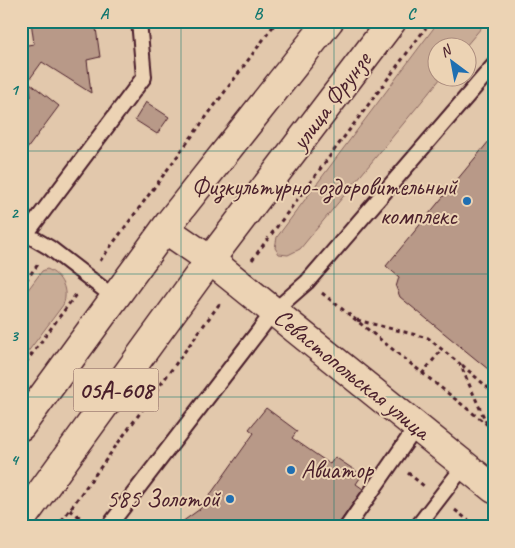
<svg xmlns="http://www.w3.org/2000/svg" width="515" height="548" font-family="Caveat,sans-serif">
  <rect width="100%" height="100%" fill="#e2c8ac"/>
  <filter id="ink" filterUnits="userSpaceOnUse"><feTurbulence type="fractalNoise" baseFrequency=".02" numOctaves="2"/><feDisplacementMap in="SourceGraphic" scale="10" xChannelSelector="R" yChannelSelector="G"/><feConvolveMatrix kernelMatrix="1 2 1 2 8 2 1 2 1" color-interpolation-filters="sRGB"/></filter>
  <g filter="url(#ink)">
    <!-- green -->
    <path fill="#c9ac96" stroke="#8a6660" d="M 439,21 L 487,21 L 465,47 L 438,48 L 438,78 L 441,78 L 300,249 L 288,255 L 279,254 L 275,248 L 277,237 Z
      M 47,269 C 62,275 69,291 63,305 L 21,361 L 21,299 L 42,271 Z"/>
    <!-- building -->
    <path fill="#b89988" stroke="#4a1f2b" d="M 31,21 L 95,21 L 100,57 L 87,60 L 91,93 L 42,62 L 29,80 L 26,52 L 21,49 L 21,46 L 34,44 Z
      M 30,83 L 59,106 L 21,157 L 21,89 L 31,97 Z
      M 146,102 L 169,117 L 157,134 L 135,120 Z
      M 494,135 L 494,374 L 400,297 L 396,287 L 399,277 L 386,266 Z
      M 266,408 L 297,431 L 292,438 L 330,464 L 335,457 L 362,475 L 356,484 L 363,489 L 340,522 L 338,527 L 175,527 L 200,509 L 254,433 L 249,429 Z"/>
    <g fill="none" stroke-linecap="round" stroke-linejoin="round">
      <defs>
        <path id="service" d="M 21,231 L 50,248 L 115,298
          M 21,241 L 144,77 L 139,21
          M 108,527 L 274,311 L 307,282 L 494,65
          M 347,527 L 417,426
          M 417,527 L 464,466"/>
        <path id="secondary" d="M 210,260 L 494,489"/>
        <path id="primary" d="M 165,229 L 210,260
          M 21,426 L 170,222 L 329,21
          M 21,520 L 210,260 L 392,21"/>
      </defs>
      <!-- service casing -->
      <use href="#service" stroke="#4a1f2b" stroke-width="18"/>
      <!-- secondary casing -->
      <use href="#secondary" stroke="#4a1f2b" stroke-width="31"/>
      <!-- primary casing -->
      <use href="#primary" stroke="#4a1f2b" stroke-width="31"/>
      <!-- path -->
      <path stroke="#4a1f2b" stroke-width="3" stroke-dasharray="4 4" stroke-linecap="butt" d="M 252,260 L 431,21
        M 100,261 L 277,21
        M 21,287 L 39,263
        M 322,293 L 494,430
        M 357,320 L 428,338 L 460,364 L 486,422
        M 462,365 L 494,393
        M 21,369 L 77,293
        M 422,374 L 442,349
        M 408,473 L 424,486
        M 70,510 L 89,524
        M 455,510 L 477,527
        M 57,527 L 220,303"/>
      <!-- service -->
      <use href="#service" stroke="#ecd3b4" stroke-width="14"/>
      <!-- secondary -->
      <use href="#secondary" stroke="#ecd3b4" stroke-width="28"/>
      <!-- primary -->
      <use href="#primary" stroke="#ecd3b4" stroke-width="28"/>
    </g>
  </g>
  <!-- grid -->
  <path fill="none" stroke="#0f766e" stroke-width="1" stroke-opacity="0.55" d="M 181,21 L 181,527M 334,21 L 334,527M 21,151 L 494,151M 21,274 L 494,274M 21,397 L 494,397"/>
  <!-- markers -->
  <g fill="#1f6fb2" stroke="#ecd3b4" stroke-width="2">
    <circle cx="467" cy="201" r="5"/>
    <circle cx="291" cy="470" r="5"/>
    <circle cx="230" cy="499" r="5"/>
  </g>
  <g text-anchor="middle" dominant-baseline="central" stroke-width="4" stroke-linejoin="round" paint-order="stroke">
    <!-- shield labels -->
    <rect fill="#ecd3b4" stroke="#7b5554" stroke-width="1" x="73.5" y="368.5" width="85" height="43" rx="4"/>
    <g font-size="24" font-weight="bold" fill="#4a1f2b">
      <text x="116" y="390">05А-608</text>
    </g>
    <!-- street labels -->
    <g font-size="25" fill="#4a1f2b" stroke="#ecd3b4">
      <text transform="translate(331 101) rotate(-53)">улица Фрунзе</text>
      <text transform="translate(352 374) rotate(39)">Севастопольская улица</text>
    </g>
    <!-- poi labels -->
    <g font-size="25" fill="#4a1f2b" stroke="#ecd3b4" text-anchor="end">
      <text x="457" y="187">Физкультурно-оздоровительный<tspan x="457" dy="29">комплекс</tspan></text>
      <text x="301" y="470" text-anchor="start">Авиатор</text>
      <text x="220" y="499">585 Золотой</text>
    </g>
  </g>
  <!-- margin -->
  <rect width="515" height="548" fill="none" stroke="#ecd3b4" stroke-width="55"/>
  <!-- north arrow -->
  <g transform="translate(452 62) rotate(328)"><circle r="24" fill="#ecd3b4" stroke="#ab8b7d"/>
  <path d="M0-4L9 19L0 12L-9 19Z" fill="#1f6fb2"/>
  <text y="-8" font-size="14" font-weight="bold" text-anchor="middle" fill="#4a1f2b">N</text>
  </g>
  <rect x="28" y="28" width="460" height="492" fill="none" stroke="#0f766e" stroke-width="2"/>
  <g font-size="16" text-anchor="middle" font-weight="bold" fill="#0f766e">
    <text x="104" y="19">A</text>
    <text x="258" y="19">B</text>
    <text x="411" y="19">C</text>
    <text x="14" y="95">1</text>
    <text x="14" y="218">2</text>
    <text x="14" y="341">3</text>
    <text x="14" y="465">4</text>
  </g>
</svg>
